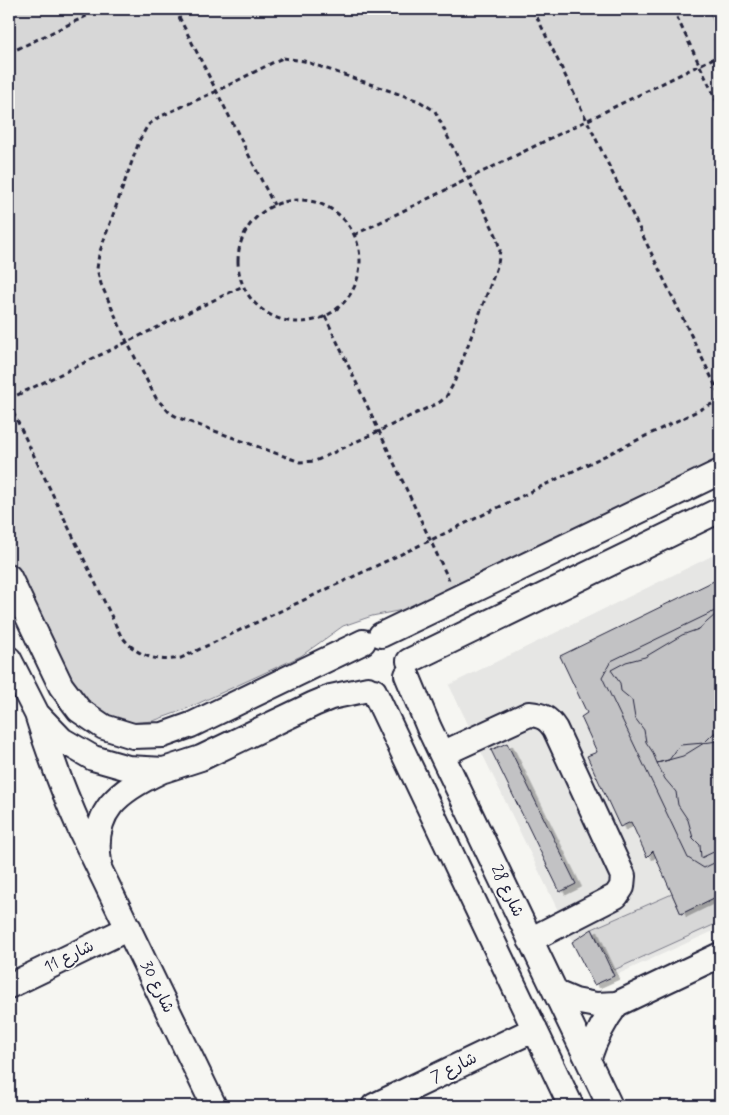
<svg xmlns="http://www.w3.org/2000/svg" width="729" height="1115" font-family="Mynerve,'Playpen Sans Arabic',sans-serif">
  <defs>
    <filter id="shadow"><feDropShadow dx="5.5" dy="3" stdDeviation="0" flood-color="#0004"/></filter>
  </defs>
  <rect width="100%" height="100%" fill="#f6f6f2"/>
  <filter id="ink" filterUnits="userSpaceOnUse"><feTurbulence type="fractalNoise" baseFrequency=".02" numOctaves="2"/><feDisplacementMap in="SourceGraphic" scale="10" xChannelSelector="R" yChannelSelector="G"/><feConvolveMatrix kernelMatrix="1 2 1 2 8 2 1 2 1" color-interpolation-filters="sRGB"/></filter>
  <g filter="url(#ink)">
    <!-- built -->
    <path fill="#e6e6e4" d="M 720,552 L 720,928 L 594,985 L 449,685 Z"/>
    <!-- green -->
    <path fill="#d7d7d7" stroke="#7c7c89" d="M 9,9 L 708,9 L 720,36 L 720,459 L 413,608 L 372,616 L 343,626 L 301,656 L 184,710 L 153,721 L 130,723 L 105,717 L 71,691 L 9,557 Z
      M 672,894 L 681,914 L 720,895 L 720,922 L 614,970 L 592,929 Z"/>
    <!-- building -->
    <path fill="#c2c2c4" stroke="#22223b" filter="url(#shadow)" d="M 720,578 L 720,895 L 681,914 L 653,851 L 647,857 L 631,822 L 620,827 L 587,756 L 597,752 L 581,717 L 587,713 L 560,656 Z
      M 719,609 L 720,609 L 720,860 L 704,868 L 688,858 L 602,677 L 611,661 Z
      M 715,615 L 720,615 L 720,733 L 714,733 L 704,743 L 680,745 L 669,760 L 657,763 L 652,751 L 646,742 L 644,730 L 635,718 L 632,700 L 621,691 L 620,683 L 611,670 L 626,662 L 645,657 L 682,635 L 699,629 Z
      M 720,738 L 720,849 L 701,858 L 700,845 L 693,838 L 688,820 L 678,805 L 676,792 L 665,779 L 657,763 L 683,756 L 704,743 L 717,741 Z
      M 507,743 L 576,884 L 560,892 L 491,750 Z
      M 592,929 L 614,976 L 594,985 L 572,942 Z"/>
    <g fill="none" stroke-linecap="round" stroke-linejoin="round">
      <defs>
        <path id="minor" d="M 9,577 L 61,686 L 79,710 L 104,727 L 133,736 L 163,735 L 191,725 L 363,642
          M 381,635 L 720,472
          M 9,659 L 37,714 L 62,740 L 93,758 L 128,768 L 164,770 L 201,758 L 314,704 L 331,697 L 368,689
          M 409,661 L 720,510
          M 407,675 L 429,728 L 610,1106
          M 374,691 L 571,1106
          M 37,714 C 49,754 64,793 81,831 L 214,1106
          M 442,754 L 529,714 C 542,715 548,718 555,729 L 623,876 L 622,887 L 616,896 L 530,940
          M 99,862 C 91,811 118,791 161,771
          M 9,986 L 129,928
          M 556,993 L 575,1001 L 596,1005 L 617,1004 L 720,955
          M 588,1060 C 595,1039 603,1022 617,1004
          M 374,1106 L 535,1029"/>
      </defs>
      <!-- minor casing -->
      <use href="#minor" stroke="#22223b" stroke-width="28"/>
      <!-- path -->
      <path stroke="#22223b" stroke-width="3" stroke-dasharray="5 4" stroke-linecap="butt" d="M 175,9 L 274,205
        M 533,9 L 720,395
        M 673,9 L 720,108
        M 9,53 L 101,9
        M 283,58 L 304,61 L 419,101 L 435,111 L 496,235 L 500,250 L 498,264 L 454,383 L 446,397 L 440,402 L 322,458 L 315,461 L 300,462 L 179,418 L 170,413 L 156,398 L 127,342 L 101,284 L 97,269 L 99,254 L 140,139 L 148,125 L 159,117 L 217,91 L 276,61 Z
        M238 261a61 61 0 1 1 122 0a61 61 0 1 1-122 0Z
        M 354,235 L 720,55
        M 325,316 L 449,580
        M 9,399 L 243,286
        M 9,404 L 120,634 C 135,655 155,663 181,658 L 431,540 L 720,400"/>
      <!-- minor -->
      <use href="#minor" stroke="#f6f6f2" stroke-width="24"/>
    </g>
  </g>
  <g text-anchor="middle" dominant-baseline="central" stroke-width="4" stroke-linejoin="round" paint-order="stroke">
    <!-- street labels -->
    <g font-size="16" fill="#22223b" stroke="#f6f6f2">
      <text transform="translate(507 891) rotate(65)">شارع 28</text>
      <text transform="translate(69 957) rotate(-26)">شارع 11</text>
      <text transform="translate(157 987) rotate(64)">شارع 30</text>
      <text transform="translate(454 1068) rotate(-26)">شارع 7</text>
    </g>
  </g>
  <!-- margin -->
  <rect width="729" height="1115" fill="none" stroke="#f6f6f2" stroke-width="30"/>
  <rect x="15" y="15" width="699" height="1085" fill="none" stroke="#22223b" stroke-width="2" filter="url(#ink)"/>
</svg>
